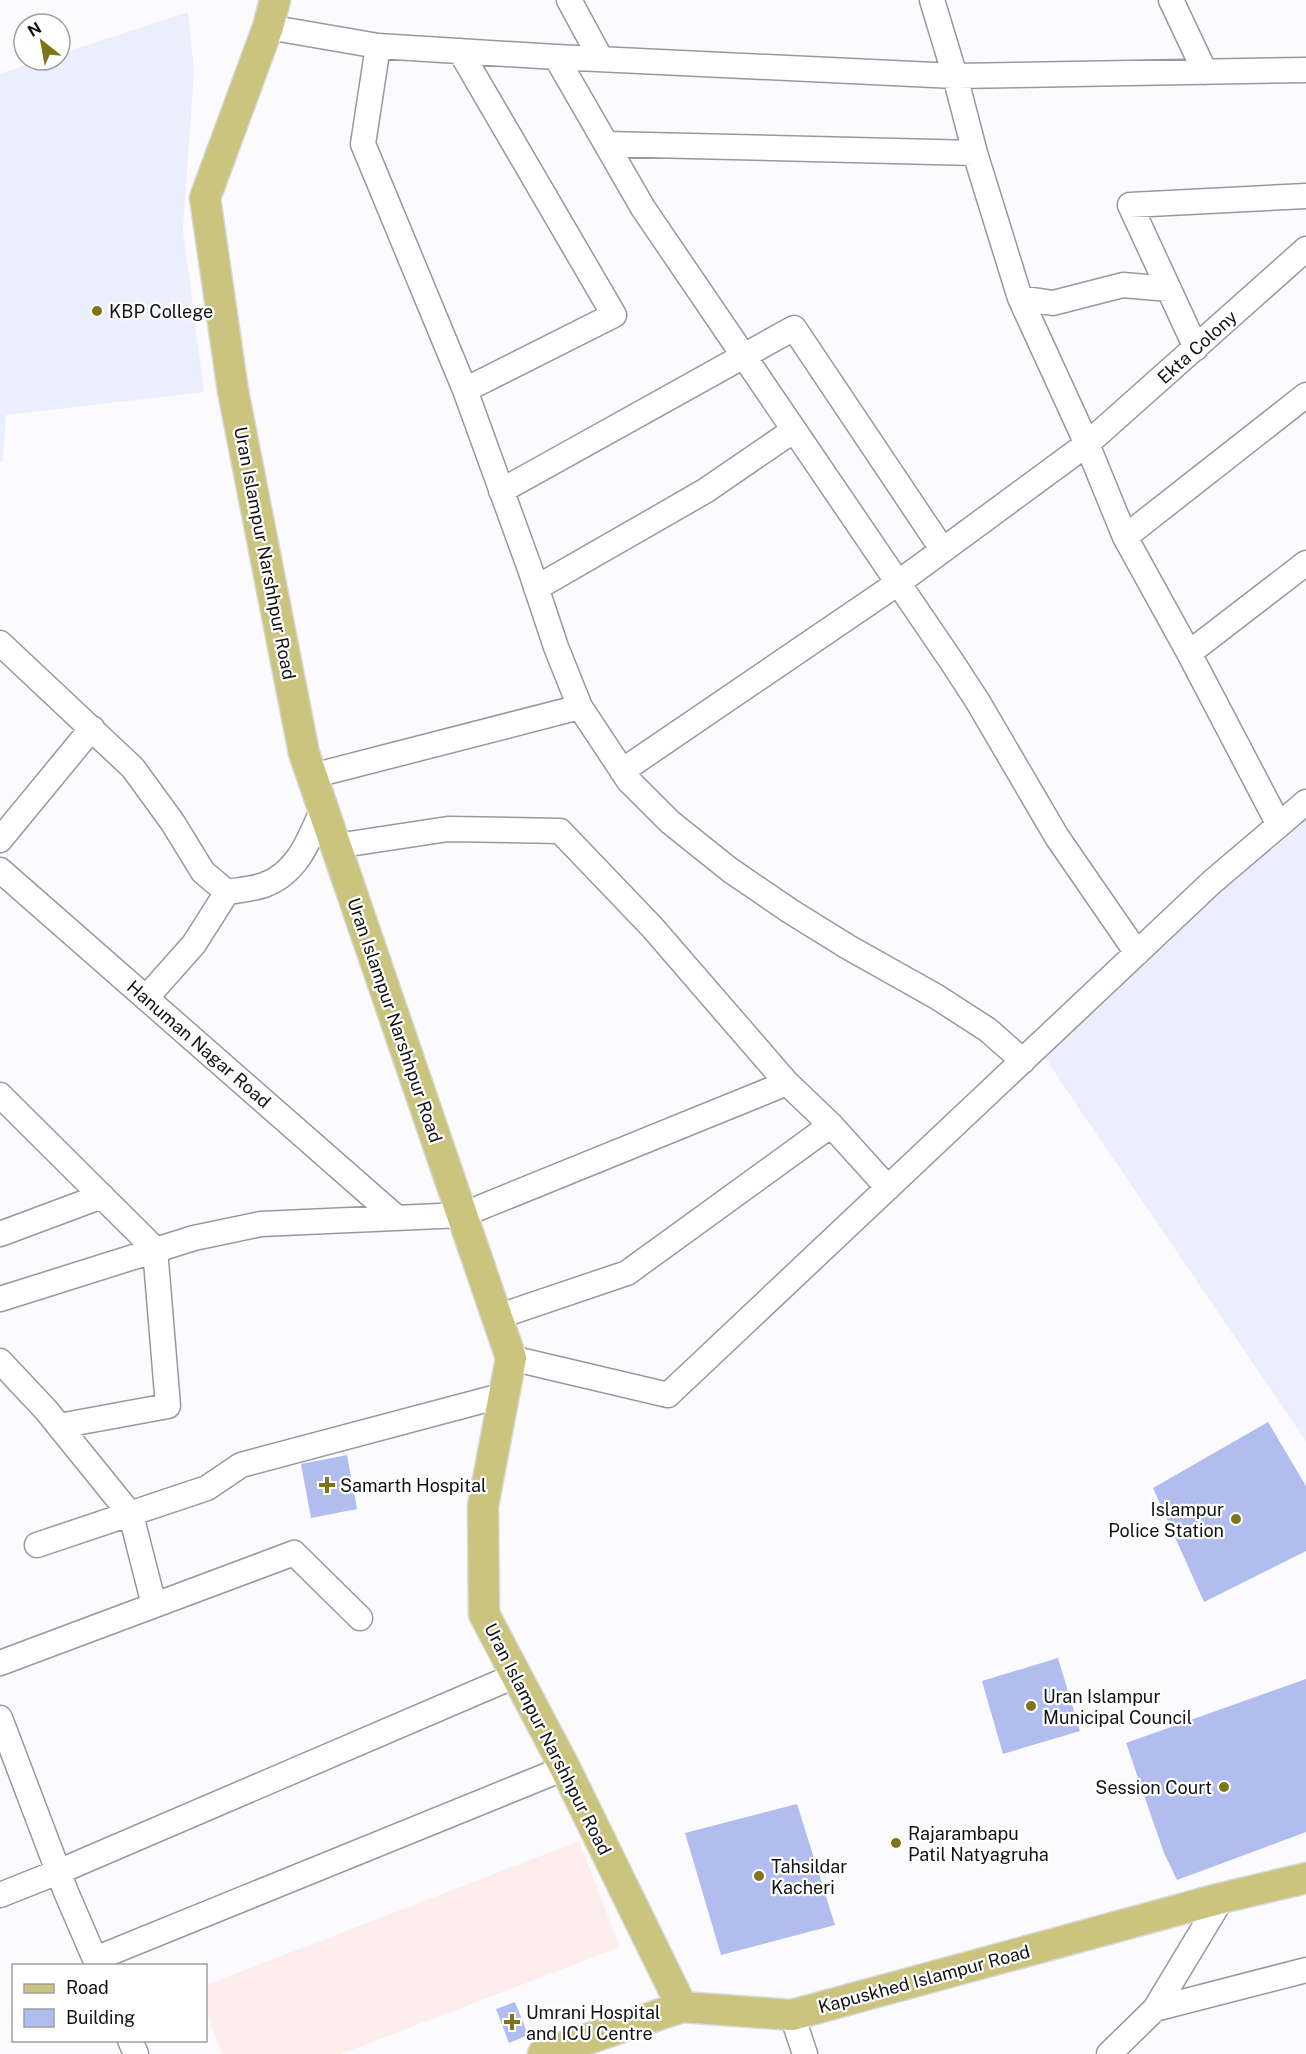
<svg xmlns="http://www.w3.org/2000/svg" width="1306" height="2054" font-family="'Public Sans',sans-serif">
  <rect width="100%" height="100%" fill="#fbfbfe"/>
  <!-- commercial -->
  <path fill="#feeded" d="M 579,1841 L 620,1947 L 341,2054 L 222,2054 L 206,2011 L 206,1985 Z"/>
  <!-- built -->
  <path fill="#ebeefc" d="M 188,12 L 194,70 L 183,230 L 204,392 L 6,415 L 3,461 L 0,462 L 0,74 L 41,60 L 60,60 L 60,54 Z
    M 1306,805 L 1306,1441 L 1059,1079 L 1039,1046 Z"/>
  <!-- building -->
  <path fill="#b2bdef" d="M 1268,1422 L 1306,1486 L 1306,1551 L 1204,1602 L 1153,1488 Z
    M 347,1455 L 357,1509 L 311,1518 L 301,1464 Z
    M 1058,1658 L 1080,1731 L 1003,1754 L 982,1681 Z
    M 1306,1679 L 1306,1832 L 1177,1880 L 1164,1853 L 1126,1743 Z
    M 797,1804 L 835,1925 L 721,1955 L 685,1833 Z
    M 515,2002 L 528,2035 L 509,2043 L 496,2009 Z"/>
  <g fill="none" stroke-linecap="round" stroke-linejoin="round">
    <defs>
      <path id="minor" d="M 569,0 L 601,59
        M 932,0 L 955,76 L 975,153 L 1020,298 L 1087,444 L 1125,537 L 1189,653 L 1279,825
        M 1171,0 L 1205,72
        M 268,27 L 378,46 L 556,57 L 955,76 L 1306,70
        M 378,46 L 363,144 L 465,390 L 530,569 L 556,647 L 580,707
        M 460,51 L 614,315 L 465,390
        M 556,57 L 643,208 L 952,662 L 978,702 L 1057,837 L 1137,953
        M 606,144 L 975,153
        M 1020,298 L 1053,303 L 1123,285 L 1169,289
        M 1196,348 L 1130,205 L 1306,196
        M 501,491 L 794,328 L 942,549
        M 1125,537 L 1306,395
        M 536,588 L 705,491 L 794,430
        M 0,643 L 133,768 L 173,823 L 203,872 L 227,892
        M 1189,653 L 1306,563
        M 622,771 L 898,583 L 1087,444 L 1306,249
        M 312,776 L 580,707 L 629,781 L 670,822 L 730,870 L 790,911 L 848,947 L 937,997 L 988,1030 L 1023,1061
        M 0,840 L 92,728
        M 336,846 L 448,829 L 560,831 L 652,927 L 787,1083 L 831,1125 L 888,1188
        M 0,870 L 397,1218
        M 146,998 L 194,944 L 227,892 C 239,890 253,889 264,885 C 298,873 310,838 323,808
        M 0,1095 L 155,1249 L 168,1406 L 59,1426
        M 0,1234 L 102,1196
        M 0,1299 L 194,1238 L 261,1224 L 462,1215 L 787,1083
        M 497,1317 L 627,1273 L 831,1125
        M 511,1358 L 668,1395 L 1212,882 L 1306,802
        M 0,1361 L 46,1410 L 131,1515 L 154,1605
        M 37,1545 L 207,1488 L 241,1465 L 504,1395
        M 0,1663 L 294,1553 L 360,1618
        M 0,1718 L 66,1892 L 98,1966
        M 0,1895 L 58,1872 L 517,1675
        M 95,1959 L 565,1768
        M 1155,2009 L 1306,1970
        M 792,2015 L 805,2054
        M 130,2040 L 136,2054
        M 1109,2054 L 1155,2009 L 1222,1898"/>
      <path id="major" d="M 275,0 L 268,27 L 205,198 L 233,391 L 304,753 L 511,1358 L 483,1506 L 484,1614 L 565,1768 L 682,2007
        M 543,2054 L 682,2007 L 792,2015 L 1222,1898 L 1306,1878"/>
    </defs>
    <!-- minor casing -->
    <use href="#minor" stroke="#97999e" stroke-width="27"/>
    <!-- major casing -->
    <use href="#major" stroke="#d9d9d9" stroke-width="33"/>
    <!-- minor -->
    <use href="#minor" stroke="#fff" stroke-width="24"/>
    <!-- major -->
    <use href="#major" stroke="#cac47f" stroke-width="30"/>
  </g>
  <!-- markers -->
  <g fill="#7e7518" stroke="#fff" stroke-width="2">
    <circle cx="97" cy="311" r="6"/>
    <path d="M324 1476h6v6h6v6h-6v6h-6v-6h-6v-6h6z"/>
    <circle cx="1236" cy="1519" r="6"/>
    <circle cx="1031" cy="1706" r="6"/>
    <circle cx="1224" cy="1787" r="6"/>
    <circle cx="896" cy="1843" r="6"/>
    <circle cx="759" cy="1876" r="6"/>
    <path d="M509 2013h6v6h6v6h-6v6h-6v-6h-6v-6h6z"/>
  </g>
  <g text-anchor="middle" dominant-baseline="central" stroke-width="4.5" stroke-linejoin="round" paint-order="stroke">
    <!-- poi labels -->
    <g font-size="18" fill="#111214" stroke="#fff" text-anchor="start">
      <text x="109" y="311">KBP College</text>
      <text x="340" y="1485">Samarth Hospital</text>
      <text x="1224" y="1509" text-anchor="end">Islampur<tspan x="1224" dy="21">Police Station</tspan></text>
      <text x="1043" y="1696">Uran Islampur<tspan x="1043" dy="21">Municipal Council</tspan></text>
      <text x="1212" y="1787" text-anchor="end">Session Court</text>
      <text x="908" y="1833">Rajarambapu<tspan x="908" dy="21">Patil Natyagruha</tspan></text>
      <text x="771" y="1866">Tahsildar<tspan x="771" dy="21">Kacheri</tspan></text>
      <text x="526" y="2012">Umrani Hospital<tspan x="526" dy="21">and ICU Centre</tspan></text>
    </g>
    <!-- street labels -->
    <g font-size="18" fill="#111214" stroke="#fff">
      <text transform="translate(1197 347) rotate(-42)">Ekta Colony</text>
      <text transform="translate(265 553) rotate(79)">Uran Islampur Narshhpur Road</text>
      <text transform="translate(395 1020) rotate(71)">Uran Islampur Narshhpur Road</text>
      <text transform="translate(199 1044) rotate(41)">Hanuman Nagar Road</text>
      <text transform="translate(548 1739) rotate(63)">Uran Islampur Narshhpur Road</text>
      <text transform="translate(924 1979) rotate(-15)">Kapuskhed Islampur Road</text>
    </g>
  </g>
  <!-- legend -->
  <rect x="12" y="1964" width="195" height="78" fill="#ffffff" stroke="#a0a0a1" stroke-width="1.5"/>
  <rect x="24" y="1984" width="30" height="9" fill="#cac47f" stroke="#a0a0a1" stroke-width="1.5"/>
  <text x="66" y="1994" font-size="18" fill="#111214">Road</text>
  <rect x="24" y="2009" width="30" height="18" fill="#b2bdef" stroke="#a0a0a1" stroke-width="1.5"/>
  <text x="66" y="2024" font-size="18" fill="#111214">Building</text>
  <!-- north arrow -->
  <g transform="translate(42 42) rotate(329)"><circle r="28" fill="#ffffff" stroke="#a0a0a1" stroke-width="1.5"/>
  <path d="M0-4.5L10 22L0 15L-10 22Z" fill="#7e7518"/>
  <text y="-9" font-size="16" font-weight="bold" text-anchor="middle" fill="#111214">N</text>
  </g>
</svg>
